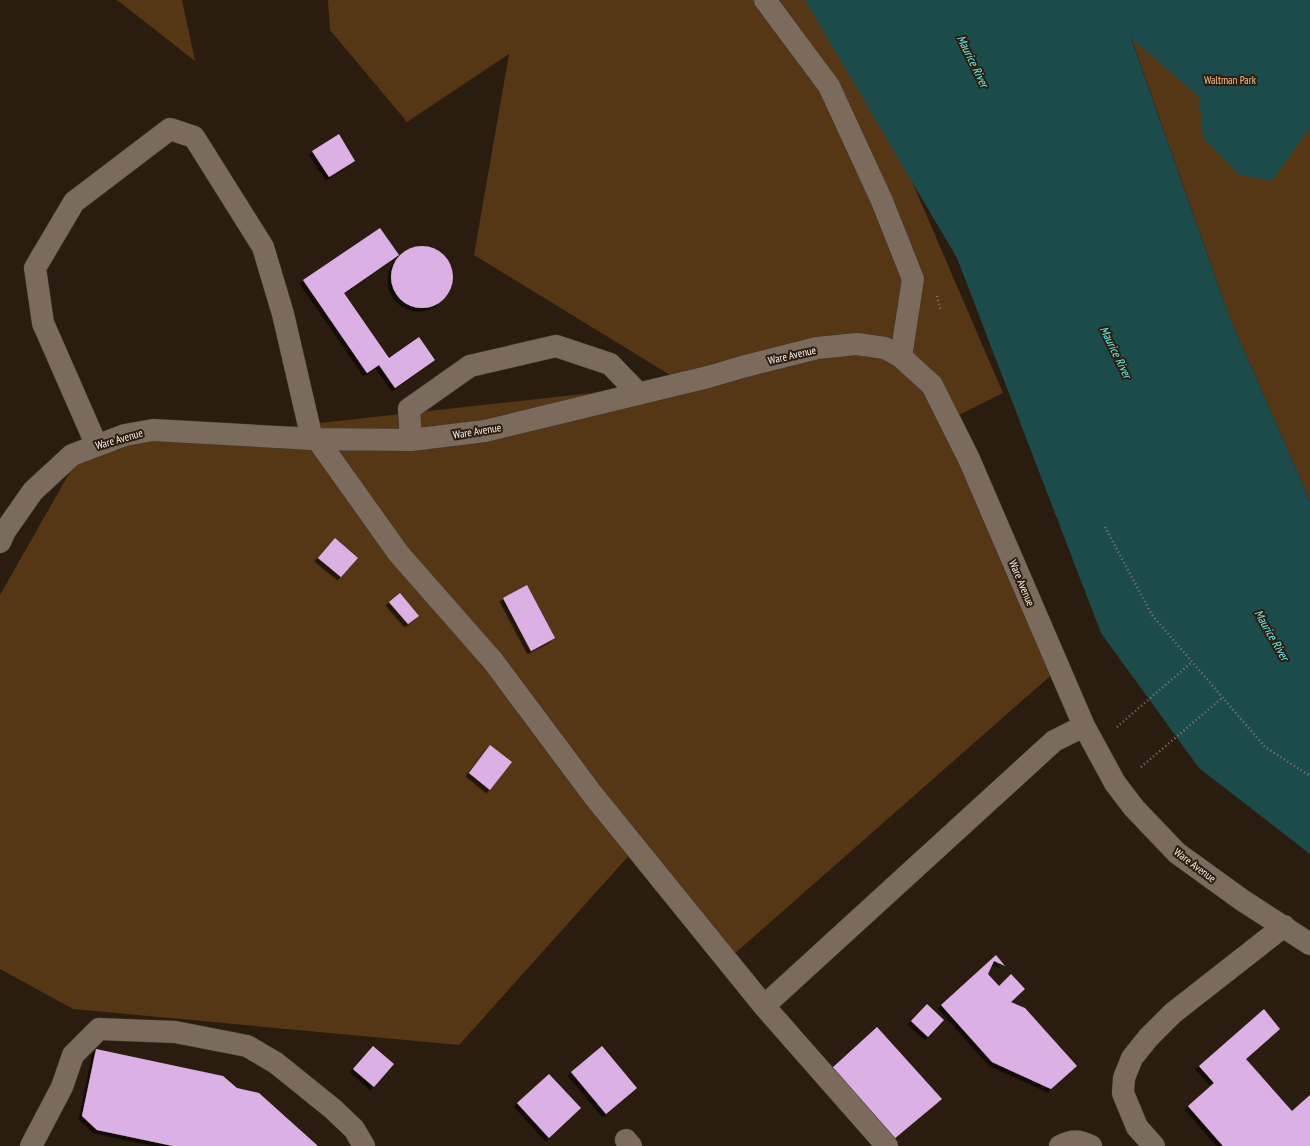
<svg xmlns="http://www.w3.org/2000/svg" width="1310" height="1146" font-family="'PT Sans Narrow',sans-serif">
  <defs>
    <filter id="shadow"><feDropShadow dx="-3.5" dy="3.5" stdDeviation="0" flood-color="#0009"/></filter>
  </defs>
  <rect width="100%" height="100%" fill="#2a1d10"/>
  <!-- green -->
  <path fill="#553615" d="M 117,0 L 182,0 L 195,61 Z
    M 328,0 L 834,0 L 1003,393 L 949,420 L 1057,670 L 725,962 L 633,851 L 459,1045 L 73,1009 L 0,969 L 0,595 L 83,449 L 683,383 L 474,255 L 509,54 L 407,122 L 330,30 Z
    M 1137,0 L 1310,0 L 1310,501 L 1229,316 L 1131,37 Z"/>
  <!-- water -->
  <path fill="#1c4b4b" d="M 805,0 L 1310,0 L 1310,127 L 1272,181 L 1239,175 L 1203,138 L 1199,97 L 1131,38 L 1229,316 L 1310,501 L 1310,854 L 1199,768 L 1101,633 L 957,258 Z"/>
  <!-- building -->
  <path fill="#dbb1e5" filter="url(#shadow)" d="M 339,134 L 355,161 L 329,177 L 312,151 Z
    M 380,228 L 399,255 L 344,293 L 389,358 L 419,337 L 435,360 L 395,388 L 379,365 L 367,373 L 303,280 Z
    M391 277a31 31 0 1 1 62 0a31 31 0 1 1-62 0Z
    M 335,538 L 358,558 L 341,577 L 318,558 Z
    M 527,585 L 555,638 L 531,651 L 503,598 Z
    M 400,593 L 419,616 L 408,624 L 389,602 Z
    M 490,745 L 512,762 L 490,790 L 469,773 Z
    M 996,955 L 1005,966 L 994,961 L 988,974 L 999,986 L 1011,974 L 1025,989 L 1011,1002 L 1025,1008 L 1077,1066 L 1051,1089 L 992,1062 L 941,1005 Z
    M 927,1004 L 944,1020 L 928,1037 L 911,1021 Z
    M 1264,1009 L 1280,1029 L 1246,1059 L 1292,1111 L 1310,1095 L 1310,1146 L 1223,1146 L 1188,1106 L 1214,1083 L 1199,1066 Z
    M 877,1027 L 942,1099 L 894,1139 L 831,1069 Z
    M 373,1046 L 394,1064 L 374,1087 L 353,1069 Z
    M 602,1046 L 637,1088 L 606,1114 L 571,1072 Z
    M 96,1049 L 223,1076 L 237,1088 L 259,1093 L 318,1146 L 173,1146 L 97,1130 L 82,1116 Z
    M 549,1074 L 581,1108 L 549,1138 L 517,1103 Z"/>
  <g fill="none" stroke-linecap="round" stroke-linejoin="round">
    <defs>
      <path id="minor" d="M 765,0 L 829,86 L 882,201 L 913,279 L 901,357
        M 317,439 L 399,554 L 493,661 L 593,795 L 764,1006 L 1054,741 L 1084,726
        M 411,440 L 409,409 L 470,366 L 556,346 L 610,364 L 639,394
        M 96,444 L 43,323 L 35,268 L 74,202 L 170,129 L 194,137 L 263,247 L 283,314 L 312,439
        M 0,542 L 5,531 L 33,491 L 72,455 L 125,435 L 153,430 L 312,439 L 411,440 L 485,431 L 708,377 L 742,367 L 817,348 L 857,344 L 885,348 L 901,357 L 932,385 L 969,459 L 1084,726 L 1115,783 L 1134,808 L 1177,853 L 1242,900 L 1310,944
        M 764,1006 L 887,1146
        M 626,1140 L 631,1146
        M 31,1146 L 62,1087 L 73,1055 L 99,1029 L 175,1032 L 247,1046 L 276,1063 L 333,1109 L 354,1129 L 364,1146
        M 1060,1146 C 1072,1140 1079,1140 1091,1146
        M 1154,1146 L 1137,1127 L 1123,1093 L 1124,1078 L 1132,1058 L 1148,1038 L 1173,1013 L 1284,926"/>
    </defs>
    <!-- minor casing -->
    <use href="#minor" stroke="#41362f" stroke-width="23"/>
    <!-- path -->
    <path stroke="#877c71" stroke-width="2.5" stroke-dasharray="1 3" stroke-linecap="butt" d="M 937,296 L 941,311
      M 1105,527 L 1152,615 L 1265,747 L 1310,776
      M 1117,727 L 1192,662
      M 1141,767 L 1222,698"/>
    <!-- minor -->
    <use href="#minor" stroke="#7b6b5c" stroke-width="22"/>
  </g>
  <g text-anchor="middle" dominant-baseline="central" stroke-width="4" stroke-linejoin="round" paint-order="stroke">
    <!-- park labels -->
    <g font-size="11" fill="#fac38f" stroke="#2a1d10">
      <text x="1230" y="80">Waltman Park</text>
    </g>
    <!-- street labels -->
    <g font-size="11" fill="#fbf1e9" stroke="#2a1d10">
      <text transform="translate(792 355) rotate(-13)">Ware Avenue</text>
      <text transform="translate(477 431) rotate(-9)">Ware Avenue</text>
      <text transform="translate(119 439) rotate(-16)">Ware Avenue</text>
      <text transform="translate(1022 583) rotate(67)">Ware Avenue</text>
      <text transform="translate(1195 865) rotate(37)">Ware Avenue</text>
    </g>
    <!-- water labels -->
    <g font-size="12" font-style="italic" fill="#6ef0f0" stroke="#2a1d10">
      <text transform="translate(973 61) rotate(64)">Maurice River</text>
      <text transform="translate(1116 352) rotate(64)">Maurice River</text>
      <text transform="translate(1272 635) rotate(60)">Maurice River</text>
    </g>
  </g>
</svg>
